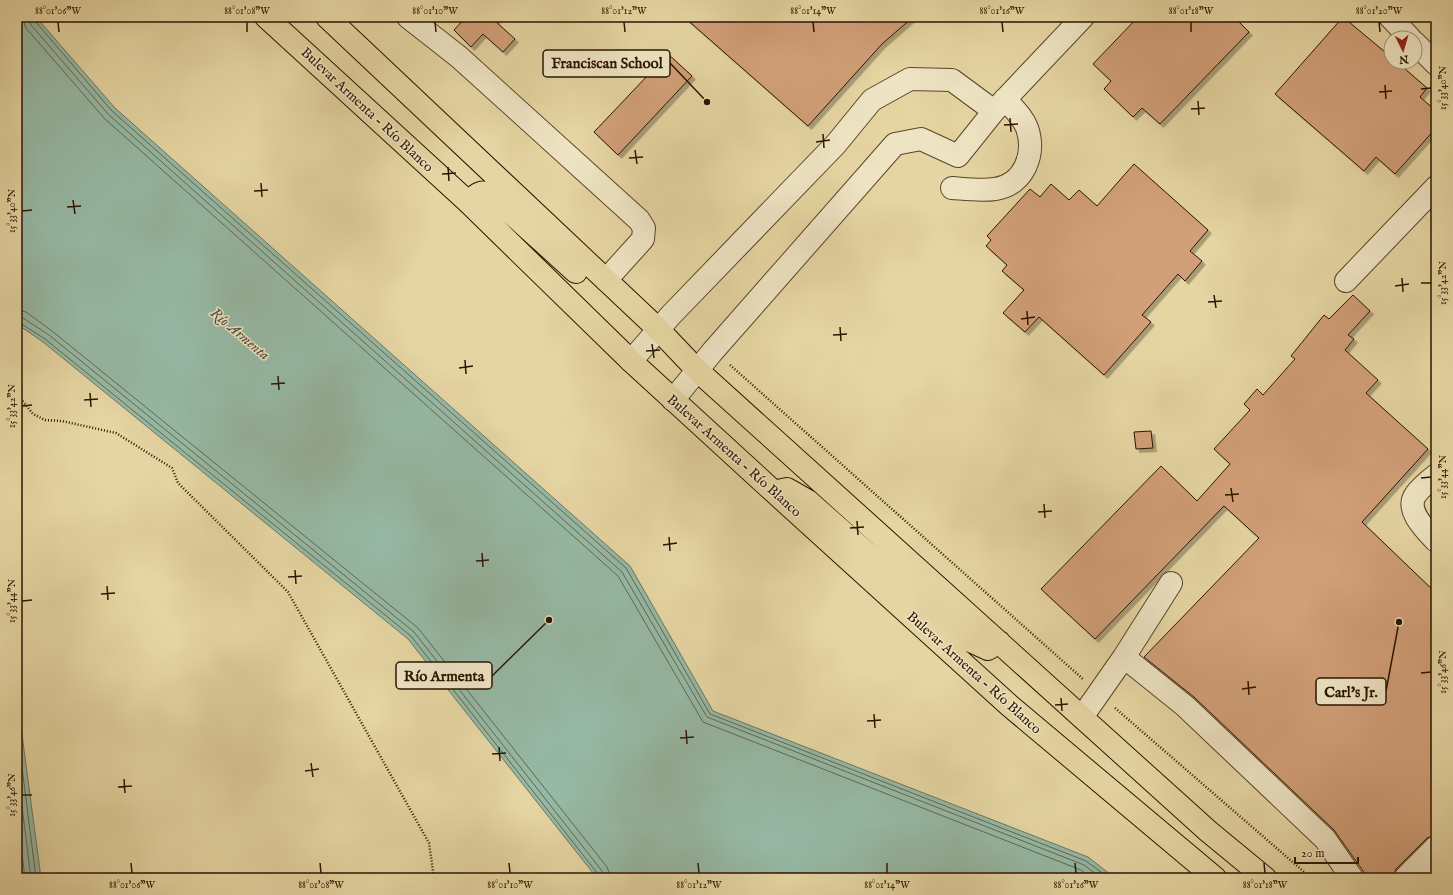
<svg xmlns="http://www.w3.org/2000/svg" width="1453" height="895" font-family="'IM FELL English',serif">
  <defs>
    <filter id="shadow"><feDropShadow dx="3.5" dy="3.5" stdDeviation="0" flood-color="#0004"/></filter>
  </defs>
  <rect width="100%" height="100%" fill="#e5d5a2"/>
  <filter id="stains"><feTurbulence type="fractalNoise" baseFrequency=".005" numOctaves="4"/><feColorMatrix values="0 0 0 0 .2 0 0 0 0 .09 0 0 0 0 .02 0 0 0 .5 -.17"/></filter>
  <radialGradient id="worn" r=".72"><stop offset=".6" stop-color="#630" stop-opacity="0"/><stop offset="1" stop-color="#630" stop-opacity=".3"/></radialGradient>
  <!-- water -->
  <path fill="#96b9a5" stroke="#6b7763" d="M 17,17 L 36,17 L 115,108 L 630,566 L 713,711 L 1088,857 L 1115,878 L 597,878 L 408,639 L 43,342 L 17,324 Z
    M 17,697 L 41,878 L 17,878 Z"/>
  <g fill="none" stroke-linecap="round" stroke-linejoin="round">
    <!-- shore -->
    <path stroke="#606752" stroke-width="1" d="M 22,17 L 26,28 L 105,119 L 618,576 L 703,722 L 1081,870 L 1091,878
      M 28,17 L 31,25 L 109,115 L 622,572 L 707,717 L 1084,865 L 1101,878
      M 34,17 L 35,21 L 112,111 L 626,568 L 710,714 L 1086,861 L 1109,878
      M 17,310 L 26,312 L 52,331 L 418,628 L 607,867 L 611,878
      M 17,316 L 23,318 L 49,335 L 414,632 L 602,871 L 604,878
      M 17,321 L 45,339 L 411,636 L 598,874 L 599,878
      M 17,728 L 36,878
      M 17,767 L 31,878
      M 17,814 L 25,878"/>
  </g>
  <!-- building -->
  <path fill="#d19f78" stroke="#2b1500" filter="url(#shadow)" d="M 464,17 L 499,17 L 495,21 L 515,39 L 503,52 L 483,34 L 471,47 L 454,30 L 465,18 Z
    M 684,17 L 913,17 L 882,44 L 808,126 Z
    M 1138,17 L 1234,17 L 1249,32 L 1160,124 L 1142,108 L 1133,117 L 1104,89 L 1111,81 L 1093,64 Z
    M 1343,17 L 1391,57 L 1391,62 L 1397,62 L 1427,88 L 1420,97 L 1436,111 L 1436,128 L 1395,174 L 1376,157 L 1364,171 L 1275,94 Z
    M 668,54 L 692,76 L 618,155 L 594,132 Z
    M 1134,164 L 1208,230 L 1190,251 L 1202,261 L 1185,281 L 1178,274 L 1142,315 L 1151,322 L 1104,375 L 1039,317 L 1025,332 L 1003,313 L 1024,290 L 1002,271 L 1007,265 L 986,246 L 991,240 L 987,236 L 1030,189 L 1040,197 L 1051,184 L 1069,200 L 1079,190 L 1097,206 Z
    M 1353,295 L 1370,311 L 1348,335 L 1354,339 L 1345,350 L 1378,380 L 1366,393 L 1428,449 L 1362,522 L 1436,593 L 1436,835 L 1427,838 L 1396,869 L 1393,878 L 1368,878 L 1334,830 L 1194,697 L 1144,657 L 1259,538 L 1224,506 L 1095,639 L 1041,589 L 1161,466 L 1197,501 L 1230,464 L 1214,449 L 1250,410 L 1244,404 L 1257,389 L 1263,395 L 1295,359 L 1291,356 L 1324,315 L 1329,319 Z
    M 1151,431 L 1153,448 L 1136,449 L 1134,432 Z"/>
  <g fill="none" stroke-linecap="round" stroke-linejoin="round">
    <defs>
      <path id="minor" d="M 408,17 L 459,57 L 639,220 L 644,228 L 643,239 L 606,280
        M 1390,17 L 1410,38
        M 1415,43 L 1436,64
        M 952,188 C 966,189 981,191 995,189 C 1024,185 1036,154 1027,128 C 1023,117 1013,108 1005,99
        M 1346,281 L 1436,187
        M 631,361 L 671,315 L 836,144 L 872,100 L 910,79 L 952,80 L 994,111
        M 673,400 L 713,351 L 895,144 L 921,139 L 958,156 L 994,111 L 1083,17
        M 1436,475 C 1429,481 1421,487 1416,494 C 1404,510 1426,530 1436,541
        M 1124,657 L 1171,583
        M 1082,717 L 1124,657 L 1185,706 L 1325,839 L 1352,878
        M 1405,878 L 1436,847
        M 1434,878 L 1436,875"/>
      <path id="major" d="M 266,17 L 468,202 L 631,361 L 773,491 L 1010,706 L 1215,878
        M 327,17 L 658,329 L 697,370 L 1208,831 L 1265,878
        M 468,202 C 476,195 481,189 491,195 L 576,272
        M 778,491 L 787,489 L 808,501 L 962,637 L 988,649 L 999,642"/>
    </defs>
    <!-- minor casing -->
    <use href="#minor" stroke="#5a4528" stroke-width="24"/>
    <!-- major casing -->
    <use href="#major" stroke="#2b1500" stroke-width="24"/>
    <!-- path -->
    <path stroke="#2b1500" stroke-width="2.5" stroke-dasharray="1 2" stroke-linecap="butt" d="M 730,365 L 1083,679
      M 17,394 L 33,414 L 45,420 L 62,421 L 116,433 L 172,468 L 178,483 L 288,592 L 429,843 L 434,878
      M 1115,708 L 1311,878"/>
    <!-- minor -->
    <use href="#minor" stroke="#eee4c3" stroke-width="22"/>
    <!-- major -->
    <use href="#major" stroke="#e5d5a2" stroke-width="22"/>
  </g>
  <!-- ticks -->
  <path fill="none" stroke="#2b1500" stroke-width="1.5" d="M 58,22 L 59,32M 247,22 L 247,32M 435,22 L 436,32M 624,22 L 625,32M 813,22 L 814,32M 1002,22 L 1003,32M 1191,22 L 1191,32M 1379,22 L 1380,32M 1385,85 L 1386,99M 1421,89 L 1431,88M 1379,92 L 1392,91M 1198,101 L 1199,115M 1191,109 L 1205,108M 1010,118 L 1011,132M 1004,125 L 1018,124M 823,134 L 824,148M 816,142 L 830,140M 635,150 L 637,164M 629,158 L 643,157M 448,167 L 449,181M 442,174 L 456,173M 261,183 L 262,197M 254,191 L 268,190M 73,200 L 75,214M 67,207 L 81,206M 22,211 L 32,210M 1402,278 L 1403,292M 1421,283 L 1431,283M 1395,286 L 1409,284M 1214,295 L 1216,308M 1208,302 L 1222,301M 1027,311 L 1028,325M 1021,319 L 1035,317M 840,327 L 841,341M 833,335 L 847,334M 652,344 L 654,358M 646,351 L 660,350M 465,360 L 466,374M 459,368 L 473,366M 278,376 L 279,390M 271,384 L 285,383M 90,393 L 91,407M 84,400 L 98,399M 22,406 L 32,405M 1421,478 L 1431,477M 1231,488 L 1233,502M 1225,495 L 1239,494M 1044,504 L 1045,518M 1038,512 L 1052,511M 857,521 L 858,535M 850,528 L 864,527M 669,537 L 670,551M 663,545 L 677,543M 482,553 L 483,567M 476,561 L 489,560M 295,570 L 296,584M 288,577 L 302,576M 107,586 L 108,600M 101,594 L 115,593M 22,601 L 32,600M 1421,673 L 1431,672M 1248,681 L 1249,695M 1242,689 L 1256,687M 1061,698 L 1062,711M 1055,705 L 1068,704M 874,714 L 875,728M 867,721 L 881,720M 686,730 L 687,744M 680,738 L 694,737M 499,747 L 500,761M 492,754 L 506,753M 311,763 L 313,777M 305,771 L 319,769M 124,779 L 125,793M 118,787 L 132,786M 22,795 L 32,795M 131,863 L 132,873M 320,863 L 321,873M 509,863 L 510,873M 698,863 L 699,873M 887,863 L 887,873M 1075,863 L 1076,873M 1264,863 L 1265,873"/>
  <g text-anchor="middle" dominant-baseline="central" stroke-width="3" stroke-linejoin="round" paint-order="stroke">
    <!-- street labels -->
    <g font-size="14" fill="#2b1500" stroke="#eee4c3">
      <text transform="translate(367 110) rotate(43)">Bulevar Armenta - Río Blanco</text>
      <text transform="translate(734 456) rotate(42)">Bulevar Armenta - Río Blanco</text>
      <text transform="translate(974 673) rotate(42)">Bulevar Armenta - Río Blanco</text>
    </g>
    <!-- water labels -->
    <g font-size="15" font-style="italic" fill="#504e3a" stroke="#eee4c3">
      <text transform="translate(240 334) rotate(40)">Río Armenta</text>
    </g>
  </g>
  <!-- callouts -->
  <path fill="none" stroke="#2b1500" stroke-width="1.5" d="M707 102L670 63M549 620L492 676M1399 622L1386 691"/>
  <g fill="#2b1500" stroke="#eee4c3" stroke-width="1.5">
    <circle cx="707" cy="102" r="4"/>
    <circle cx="549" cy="620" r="4"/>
    <circle cx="1399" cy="622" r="4"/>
  </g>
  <g fill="#eee4c3" stroke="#2b1500" stroke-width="1.5">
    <rect x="543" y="50" width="127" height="27" rx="4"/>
    <rect x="396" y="662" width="96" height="27" rx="4"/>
    <rect x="1316" y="678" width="70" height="27" rx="4"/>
  </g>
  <g font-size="15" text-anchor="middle" font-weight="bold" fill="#2b1500">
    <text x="607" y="68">Franciscan School</text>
    <text x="444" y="681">Río Armenta</text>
    <text x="1351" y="697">Carl's Jr.</text>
  </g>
  <!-- margin -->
  <rect width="1453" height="895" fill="none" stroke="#e5d5a2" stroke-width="44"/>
  <!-- north arrow -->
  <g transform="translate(1403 50) rotate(175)"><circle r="19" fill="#eee4c3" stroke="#a09175"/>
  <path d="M0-3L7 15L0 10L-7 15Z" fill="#8f2418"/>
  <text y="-6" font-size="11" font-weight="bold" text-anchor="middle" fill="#2b1500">N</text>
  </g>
  <!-- scale -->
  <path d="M1295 857v6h63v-6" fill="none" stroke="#2b1500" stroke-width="2"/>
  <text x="1301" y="857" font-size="12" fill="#2b1500" stroke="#eee4c3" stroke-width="3" paint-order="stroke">20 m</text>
  <rect x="22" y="22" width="1409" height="851" fill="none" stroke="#2b1500" stroke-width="1.5"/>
  <g font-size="10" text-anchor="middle" fill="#2b1500">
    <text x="58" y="14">88°01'06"W</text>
    <text x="247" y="14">88°01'08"W</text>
    <text x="435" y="14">88°01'10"W</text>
    <text x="624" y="14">88°01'12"W</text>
    <text x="813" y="14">88°01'14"W</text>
    <text x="1002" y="14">88°01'16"W</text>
    <text x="1191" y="14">88°01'18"W</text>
    <text x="1379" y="14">88°01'20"W</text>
    <text transform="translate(1442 88) rotate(-90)" y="4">15°33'40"N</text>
    <text transform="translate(11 211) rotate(-90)" y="4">15°33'40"N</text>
    <text transform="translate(1442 283) rotate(-90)" y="4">15°33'42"N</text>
    <text transform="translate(11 406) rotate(-90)" y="4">15°33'42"N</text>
    <text transform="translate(1442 477) rotate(-90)" y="4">15°33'44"N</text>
    <text transform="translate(11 601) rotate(-90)" y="4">15°33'44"N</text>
    <text transform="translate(1442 672) rotate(-90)" y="4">15°33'46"N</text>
    <text transform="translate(11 795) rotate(-90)" y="4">15°33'46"N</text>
    <text x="132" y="888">88°01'06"W</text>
    <text x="321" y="888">88°01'08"W</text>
    <text x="510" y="888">88°01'10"W</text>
    <text x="699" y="888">88°01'12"W</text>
    <text x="887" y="888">88°01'14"W</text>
    <text x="1076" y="888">88°01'16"W</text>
    <text x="1265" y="888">88°01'18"W</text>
  </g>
  <rect width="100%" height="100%" filter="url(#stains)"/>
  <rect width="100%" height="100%" fill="url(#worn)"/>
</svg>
